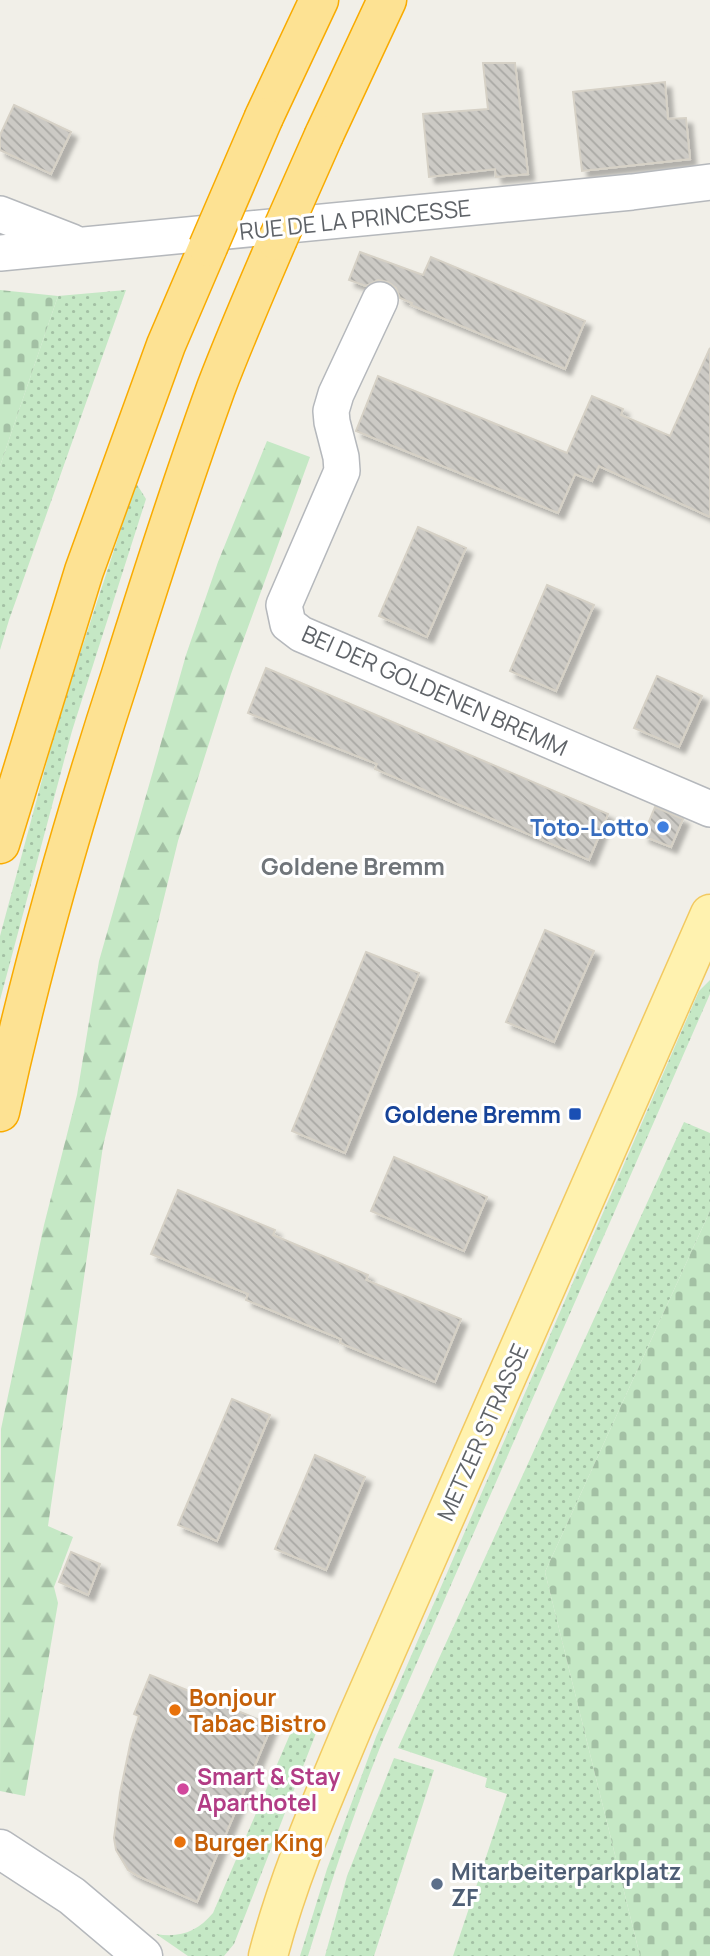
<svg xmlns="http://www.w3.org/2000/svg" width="710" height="1956" font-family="Manrope,sans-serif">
  <defs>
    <pattern id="grass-dots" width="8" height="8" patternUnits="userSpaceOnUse" patternTransform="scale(1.75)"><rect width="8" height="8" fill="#c5e8c5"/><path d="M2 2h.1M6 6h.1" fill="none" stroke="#a3c0a4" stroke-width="1.8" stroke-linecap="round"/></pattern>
    <pattern id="forest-firs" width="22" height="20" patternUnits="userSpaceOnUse" patternTransform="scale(1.75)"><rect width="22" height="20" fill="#c5e8c5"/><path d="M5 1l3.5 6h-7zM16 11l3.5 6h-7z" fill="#a3c0a4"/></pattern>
    <pattern id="cemetery-stones" width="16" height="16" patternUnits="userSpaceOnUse" patternTransform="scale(1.75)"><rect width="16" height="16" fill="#c5e8c5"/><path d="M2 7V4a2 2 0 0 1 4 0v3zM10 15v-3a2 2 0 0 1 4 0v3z" fill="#a3c0a4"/></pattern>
    <pattern id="building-back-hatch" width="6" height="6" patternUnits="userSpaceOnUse" patternTransform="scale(1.75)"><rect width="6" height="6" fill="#cccac5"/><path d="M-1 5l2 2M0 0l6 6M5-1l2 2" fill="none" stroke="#a9a8a4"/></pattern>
    <filter id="shadow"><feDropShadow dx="6" dy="6" stdDeviation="2" flood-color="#0004"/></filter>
  </defs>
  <rect width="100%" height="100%" fill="#f1efe8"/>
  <!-- grass -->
  <path fill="url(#grass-dots)" d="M 126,290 L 9,620 L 0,650 L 0,466 L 58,296 Z
    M 136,483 L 146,499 L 72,731 L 0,1000 L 0,936 L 57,724 Z
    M 710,980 L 710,994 L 383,1740 C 354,1811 331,1883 308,1956 L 300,1956 L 327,1869 L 376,1737 L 699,991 Z
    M 684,1122 L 710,1133 L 710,1211 L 545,1572 L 640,1956 L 453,1956 L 507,1794 L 485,1787 L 487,1778 L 398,1748 Z
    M 309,1724 L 318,1728 L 234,1944 L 224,1956 L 188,1956 L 156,1934 C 180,1938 197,1932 213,1913 L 291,1732 L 299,1725 Z
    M 394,1758 L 434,1770 L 374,1956 L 325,1956 L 347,1876 Z"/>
  <!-- forest -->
  <path fill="url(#forest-firs)" d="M 267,441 L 310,457 L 231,674 L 178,841 L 103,1146 L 48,1526 L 73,1537 L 54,1587 L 58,1603 L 25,1796 L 0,1791 L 1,1429 L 44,1225 L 77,1095 L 99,961 L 186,655 L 218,562 Z"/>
  <!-- cemetery -->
  <path fill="url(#cemetery-stones)" d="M 0,290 L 58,296 L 0,466 Z
    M 710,1211 L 710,1956 L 640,1956 L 545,1572 Z"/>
  <!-- building -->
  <path fill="url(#building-back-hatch)" stroke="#d6d1c6" stroke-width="2" filter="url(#shadow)" d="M 483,63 L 515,63 L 528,174 L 496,177 L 495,169 L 429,177 L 423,114 L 488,109 Z
    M 665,82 L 668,119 L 686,118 L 690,159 L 582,171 L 573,92 Z
    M 14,105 L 71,132 L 51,174 L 0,150 L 0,135 Z
    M 360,252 L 423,275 L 431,257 L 585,321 L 565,369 L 411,305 L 412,303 L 400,298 L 396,288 L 388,282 L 378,280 L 366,286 L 349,280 Z
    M 710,348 L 710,517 L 599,466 L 592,481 L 575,474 L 558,513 L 356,431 L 378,376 L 567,453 L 592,396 L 623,409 L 621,415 L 670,436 Z
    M 418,527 L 466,548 L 427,637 L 379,616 Z
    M 547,585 L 594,605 L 556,691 L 510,671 Z
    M 266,668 L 608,814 L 589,860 L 375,769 L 377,764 L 248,713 Z
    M 657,676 L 702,696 L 679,747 L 634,728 Z
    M 655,807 L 683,819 L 671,847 L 643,836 Z
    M 545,930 L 594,951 L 554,1042 L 506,1022 Z
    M 366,952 L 419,973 L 345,1153 L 292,1131 Z
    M 394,1157 L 487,1197 L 464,1251 L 371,1211 Z
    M 178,1190 L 275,1230 L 273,1235 L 368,1275 L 366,1280 L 461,1319 L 435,1382 L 340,1343 L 341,1339 L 246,1300 L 248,1294 L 151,1254 Z
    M 232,1399 L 270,1415 L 217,1541 L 178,1525 Z
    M 315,1455 L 365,1477 L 326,1570 L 275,1549 Z
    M 71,1552 L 100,1564 L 88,1595 L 59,1582 Z
    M 150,1675 L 272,1725 L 197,1902 L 138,1876 L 128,1870 L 116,1850 L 114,1838 L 120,1793 L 131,1740 L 139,1716 L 134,1714 Z"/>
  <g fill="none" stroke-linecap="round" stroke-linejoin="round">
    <defs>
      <path id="minor" d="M 0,214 L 72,242
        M 0,253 L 632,192 L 710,182
        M 380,300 L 336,394 L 331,411 L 332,422 L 341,457 L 342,471 L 284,605 L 288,624 L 301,634 L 710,809"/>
      <path id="tertiary" d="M 0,1849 L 72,1896 L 143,1956"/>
      <path id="primary" d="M 268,1956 C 289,1875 323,1799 355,1722 L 710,914"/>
      <path id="motorway" d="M 264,117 L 319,0
        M 324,135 L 387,0
        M 0,844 L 84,571 L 166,345 L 208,247
        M 0,1112 C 32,964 74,818 121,674 C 151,578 182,482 216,388 C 235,338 256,290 277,241"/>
    </defs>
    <!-- minor casing -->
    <use href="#minor" stroke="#b5b8bc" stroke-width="38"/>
    <!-- tertiary casing -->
    <use href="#tertiary" stroke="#b5b8bc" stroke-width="41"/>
    <!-- primary casing -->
    <use href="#primary" stroke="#f2c960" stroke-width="41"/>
    <!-- motorway casing -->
    <use href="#motorway" stroke="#f9ab00" stroke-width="41"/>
    <!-- minor -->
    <use href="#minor" stroke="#fff" stroke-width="35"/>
    <!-- tertiary -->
    <use href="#tertiary" stroke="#fff" stroke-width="38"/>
    <!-- primary -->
    <use href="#primary" stroke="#fff2af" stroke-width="38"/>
    <!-- motorway -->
    <use href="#motorway" stroke="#fde293" stroke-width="38"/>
    <defs>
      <path id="motorway-bridge" d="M 277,241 L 324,135
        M 208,247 L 264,117"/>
    </defs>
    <!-- motorway-bridge casing -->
    <use href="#motorway-bridge" stroke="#f9ab00" stroke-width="41" stroke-linecap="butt"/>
    <!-- motorway-bridge -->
    <use href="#motorway-bridge" stroke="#fde293" stroke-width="38"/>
  </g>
  <!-- markers -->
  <circle fill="#3f7fe0" stroke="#fff" stroke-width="2.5" cx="663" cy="827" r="7"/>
  <rect fill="#1a4fb4" stroke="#fff" stroke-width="2.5" x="568" y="1107" width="14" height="14" rx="3.5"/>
  <g fill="#e8710a" stroke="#fff" stroke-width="2.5">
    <circle cx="175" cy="1710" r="7"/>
    <circle cx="180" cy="1842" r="7"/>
  </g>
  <circle fill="#d1479c" stroke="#fff" stroke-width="2.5" cx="183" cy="1789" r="7"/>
  <circle fill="#5c6f8a" stroke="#fff" stroke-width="2.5" cx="437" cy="1884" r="7"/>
  <g text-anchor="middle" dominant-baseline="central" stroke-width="6" stroke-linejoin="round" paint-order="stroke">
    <!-- street labels -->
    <g font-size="23" fill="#5f6368" stroke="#fff">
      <text transform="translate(355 219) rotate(-6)">RUE DE LA PRINCESSE</text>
      <text transform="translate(435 690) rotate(24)">BEI DER GOLDENEN BREMM</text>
      <text transform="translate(482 1432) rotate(-66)">METZER STRASSE</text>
    </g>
    <!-- shop labels -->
    <g font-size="23" font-weight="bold" fill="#366cbe" stroke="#fff" text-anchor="end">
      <text x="649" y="827">Toto-Lotto</text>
    </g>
    <!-- transit labels -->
    <g font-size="23" font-weight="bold" fill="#164399" stroke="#fff" text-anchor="end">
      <text x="561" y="1114">Goldene Bremm</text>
    </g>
    <!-- food labels -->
    <g font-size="23" font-weight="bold" fill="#c56008" stroke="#fff" text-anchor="start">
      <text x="189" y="1697">Bonjour<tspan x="189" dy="26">Tabac Bistro</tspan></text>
      <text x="194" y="1842">Burger King</text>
    </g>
    <!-- hotel labels -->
    <g font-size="23" font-weight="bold" fill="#b23c85" stroke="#fff" text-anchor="start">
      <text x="197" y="1776">Smart &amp; Stay<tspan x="197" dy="26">Aparthotel</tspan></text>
    </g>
    <!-- service labels -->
    <g font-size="23" font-weight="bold" fill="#4e5e75" stroke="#fff" text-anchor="start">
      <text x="451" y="1871">Mitarbeiterparkplatz<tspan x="451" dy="26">ZF</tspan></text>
    </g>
    <!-- neighbourhood labels -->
    <g font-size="24" font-weight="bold" fill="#70757a" stroke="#fff">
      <text x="353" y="865">Goldene Bremm</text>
    </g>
  </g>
</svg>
